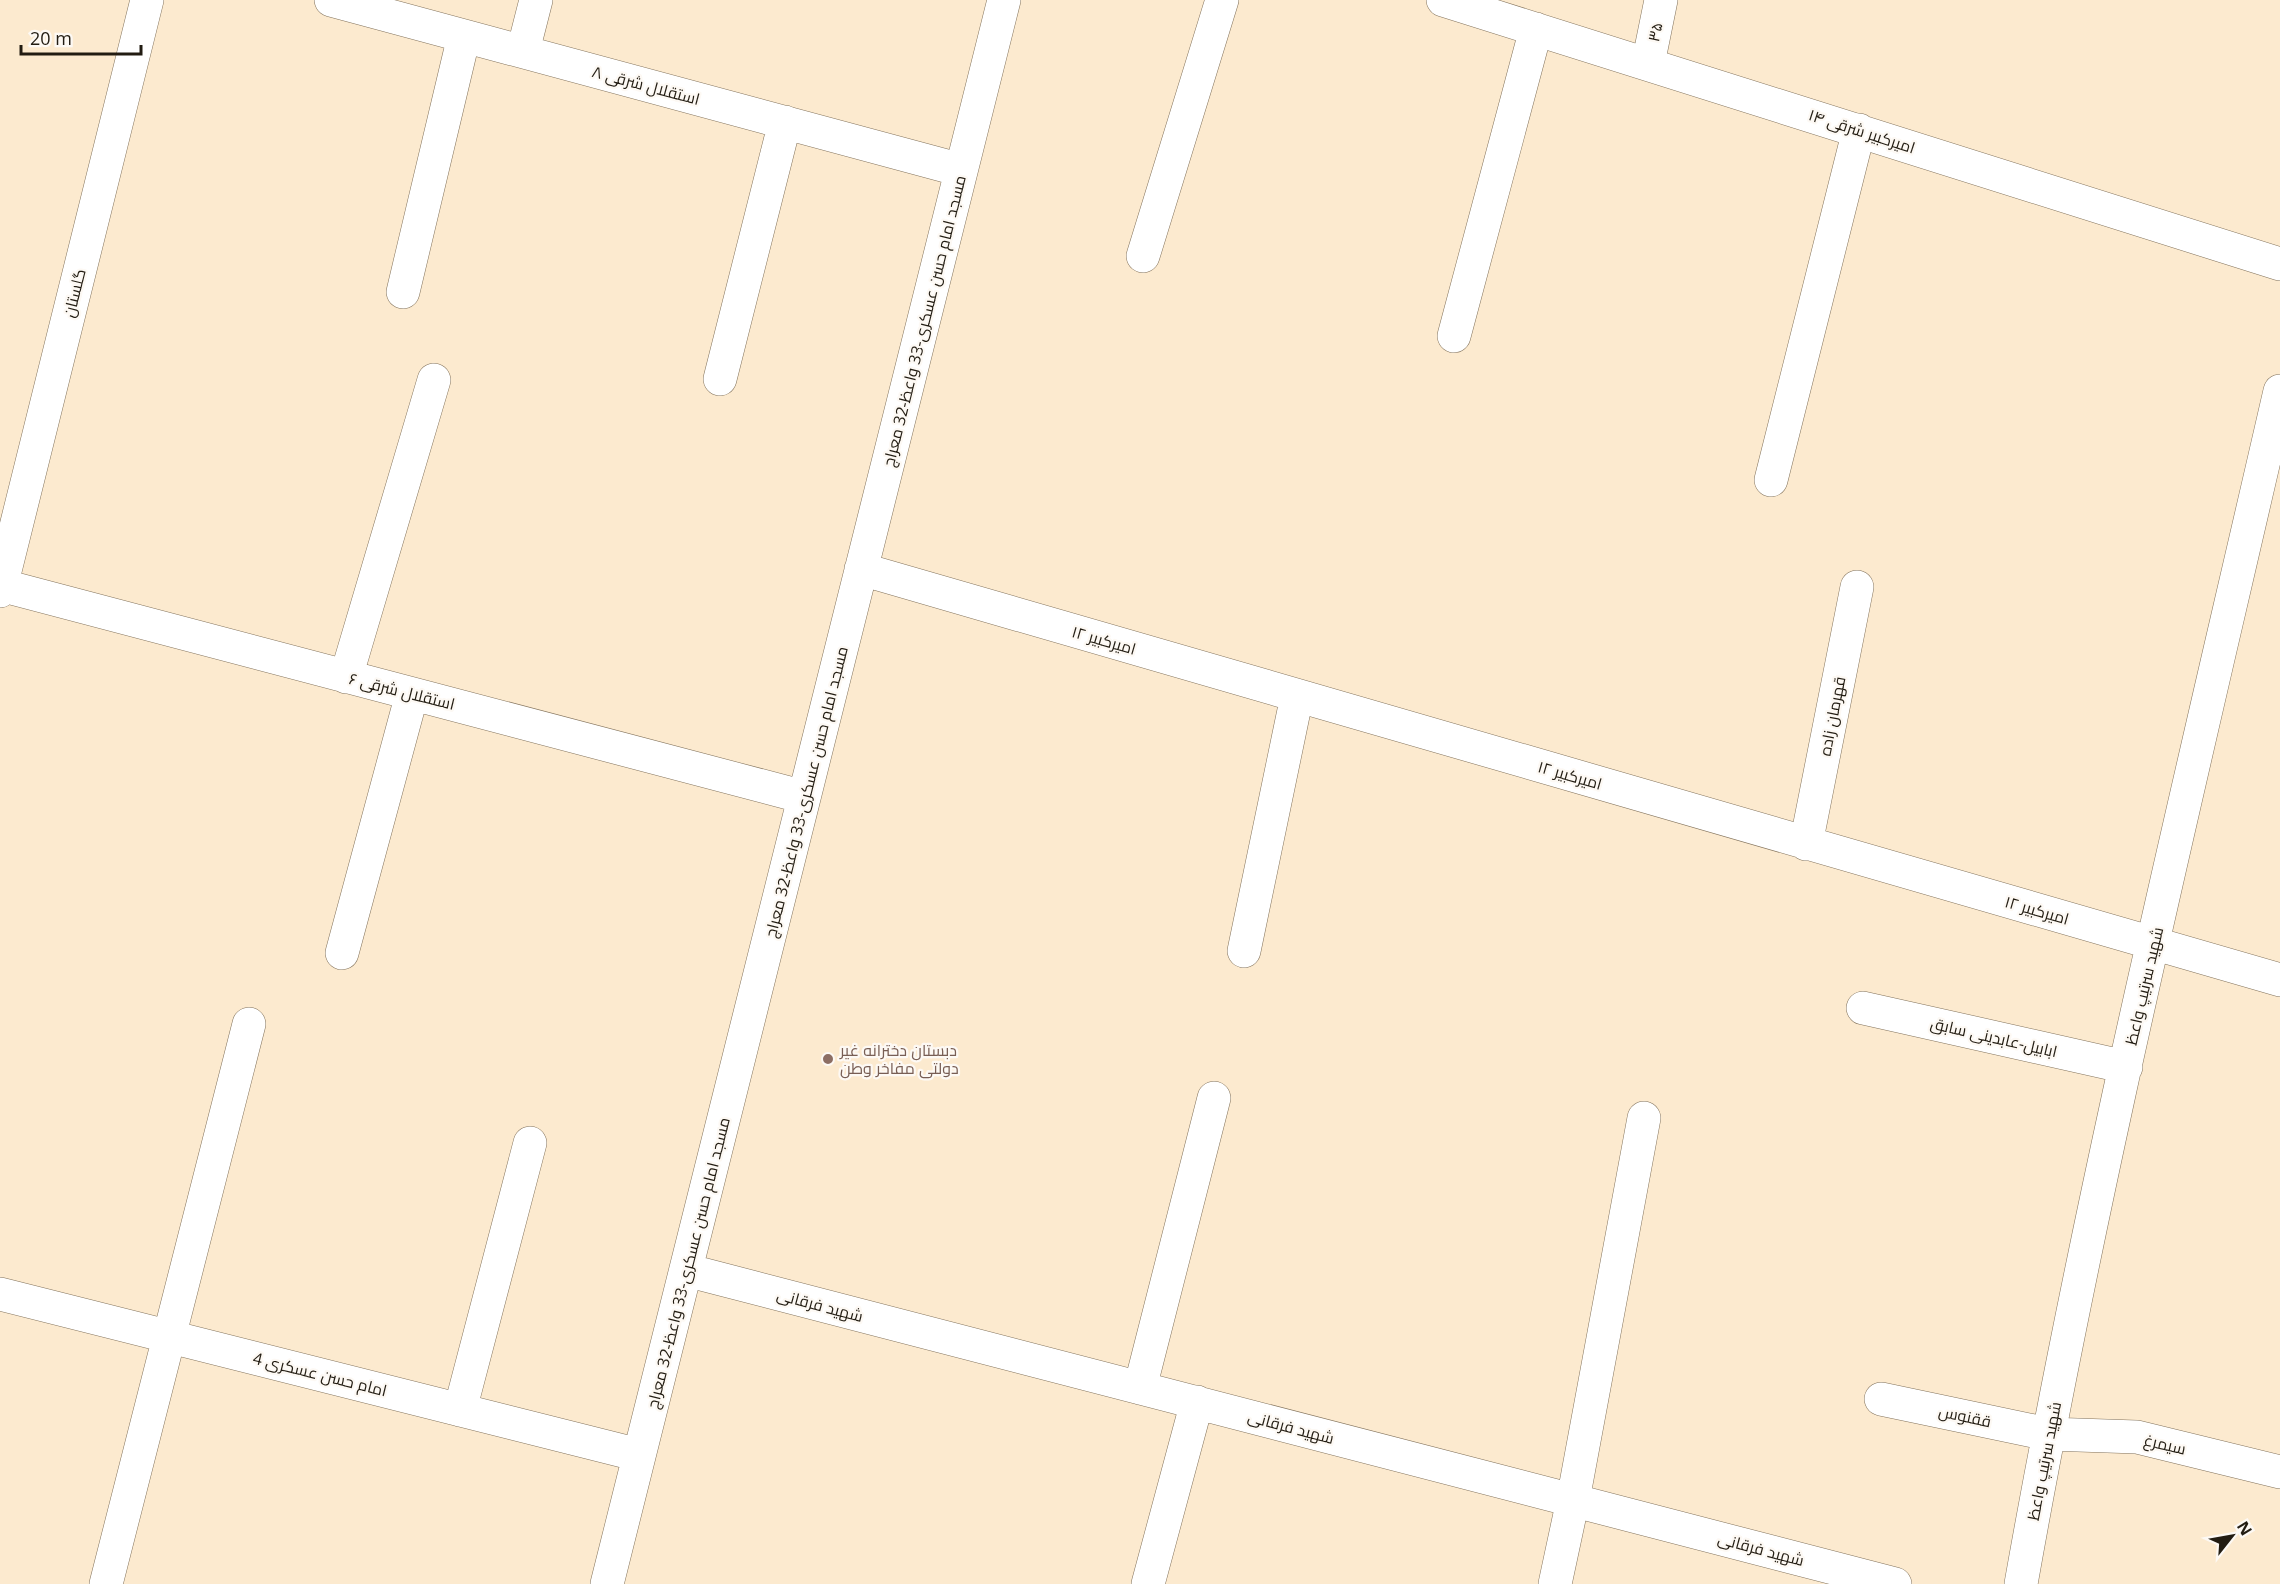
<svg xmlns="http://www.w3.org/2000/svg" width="2280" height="1584" font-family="'Open Sans',Cairo,sans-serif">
  <rect width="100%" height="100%" fill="#fceacf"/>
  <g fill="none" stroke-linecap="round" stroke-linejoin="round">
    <defs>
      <path id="minor" d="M 331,0 L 961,170
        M 1443,0 L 2280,264
        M 523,51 L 536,0
        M 1648,64 L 1661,0
        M 1143,256 L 1222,0
        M 403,292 L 464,36
        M 1454,336 L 1536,29
        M 720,379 L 785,122
        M 1771,480 L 1859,130
        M 861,569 L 2280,980
        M 0,585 L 804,797
        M 0,591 L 147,0
        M 346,677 L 434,380
        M 1806,844 L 1857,587
        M 1244,951 L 1297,696
        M 342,953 L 412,694
        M 1863,1008 L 2126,1067
        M 686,1270 L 1895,1584
        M 0,1294 L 639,1455
        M 1140,1388 L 1214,1098
        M 1881,1399 L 2048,1434 L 2137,1437 L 2280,1472
        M 460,1410 L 530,1143
        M 106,1584 L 249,1024
        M 607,1584 L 1004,0
        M 1148,1584 L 1197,1402
        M 1555,1584 L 1573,1500 L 1644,1118
        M 2021,1584 C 2092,1183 2189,787 2280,391"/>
    </defs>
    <!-- minor casing -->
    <use href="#minor" stroke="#83735c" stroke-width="34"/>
    <!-- minor -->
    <use href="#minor" stroke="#fff" stroke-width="33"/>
  </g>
  <!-- markers -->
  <circle fill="#8d6e63" stroke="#fdf9f4" stroke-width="2" cx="828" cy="1059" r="6"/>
  <g text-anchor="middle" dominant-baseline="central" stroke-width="4.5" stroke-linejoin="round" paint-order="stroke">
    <!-- street labels -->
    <g font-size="16" fill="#221c12" stroke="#fdf9f4">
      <text transform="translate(1655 32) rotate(-78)">۳۵</text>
      <text transform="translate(646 85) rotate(15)">استقلال شرقی ۸</text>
      <text transform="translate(1862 131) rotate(18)">۱۴ امیرکبیر شرقی</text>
      <text transform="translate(74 293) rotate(-76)">گلستان</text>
      <text transform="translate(924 321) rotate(-76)">مسجد امام حسن عسکری-33 واعظ-32 معراج</text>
      <text transform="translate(1104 640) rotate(16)">امیرکبیر ۱۲</text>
      <text transform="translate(402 691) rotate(14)">استقلال شرقی ۶</text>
      <text transform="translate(1832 716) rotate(-79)">قهرمان زاده</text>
      <text transform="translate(1570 775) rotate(16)">امیرکبیر ۱۲</text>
      <text transform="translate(806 792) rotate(-76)">مسجد امام حسن عسکری-33 واعظ-32 معراج</text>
      <text transform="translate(2037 910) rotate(16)">امیرکبیر ۱۲</text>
      <text transform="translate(2144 986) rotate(-77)">شهید سرتیپ واعظ</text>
      <text transform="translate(1994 1037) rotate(13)">ابابیل-عابدینی سابق</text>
      <text transform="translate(688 1263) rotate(-76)">مسجد امام حسن عسکری-33 واعظ-32 معراج</text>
      <text transform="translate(820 1305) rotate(15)">شهید فرقانی</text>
      <text transform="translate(320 1374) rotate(14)">امام حسن عسکری 4</text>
      <text transform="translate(1965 1416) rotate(12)">ققنوس</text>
      <text transform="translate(1291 1427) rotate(15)">شهید فرقانی</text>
      <text transform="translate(2165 1444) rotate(13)">سیمرغ</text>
      <text transform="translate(2044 1461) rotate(-79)">شهید سرتیپ واعظ</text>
      <text transform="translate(1761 1549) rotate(15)">شهید فرقانی</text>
    </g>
    <!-- education labels -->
    <g font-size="16" fill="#785e54" stroke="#fdf9f4" text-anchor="start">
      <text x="840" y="1050">دبستان دخترانه غیر<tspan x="840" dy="18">دولتی مفاخر وطن</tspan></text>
    </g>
  </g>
  <!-- north arrow -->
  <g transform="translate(2232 1536) rotate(59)" stroke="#fdf9f4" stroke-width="4.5" paint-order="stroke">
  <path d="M0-4.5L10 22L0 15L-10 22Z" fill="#221c12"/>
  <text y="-9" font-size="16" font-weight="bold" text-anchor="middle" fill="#221c12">N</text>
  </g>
  <!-- scale -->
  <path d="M21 45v9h120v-9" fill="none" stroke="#221c12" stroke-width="3"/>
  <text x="30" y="45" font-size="18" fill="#221c12" stroke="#fdf9f4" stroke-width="4.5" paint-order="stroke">20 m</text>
</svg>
